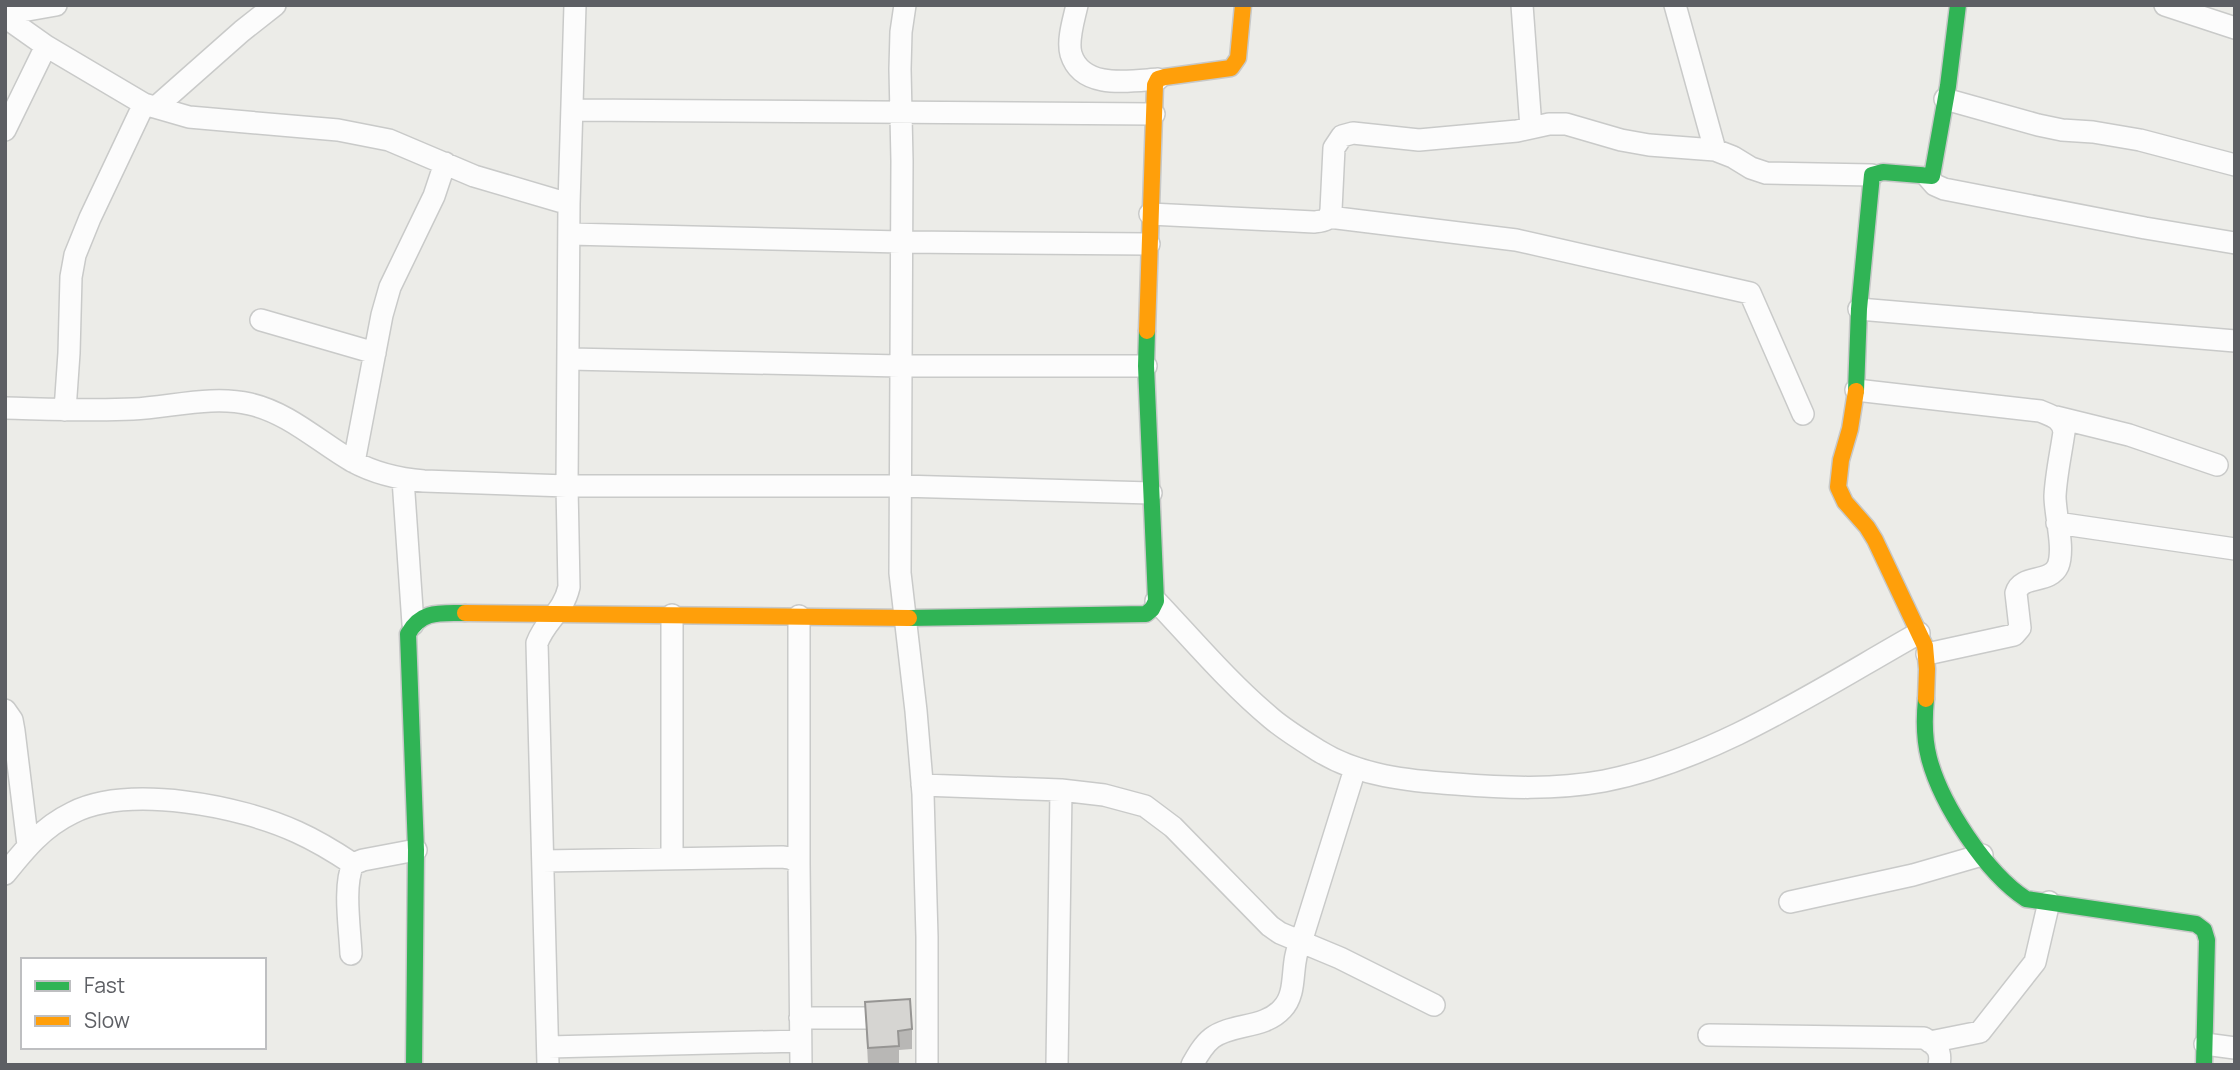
<svg xmlns="http://www.w3.org/2000/svg" width="2240" height="1070" font-family="Manrope,sans-serif">
  <rect width="100%" height="100%" fill="#ecece8"/>
  <g fill="none" stroke-linecap="round" stroke-linejoin="round">
    <defs>
      <path id="street" d="M 905,5 L 901,32 L 900,69 L 902,161 L 900,573 L 916,711 L 923,794 L 927,937 L 927,1065
        M 1077,5 C 1074,19 1067,40 1071,54 C 1082,90 1130,81 1158,79
        M 1522,5 L 1531,128
        M 1675,5 L 1715,150
        M 2165,5 L 2235,28
        M 5,14 L 56,5
        M 5,17 L 46,46 L 144,104 L 189,117 L 338,130 L 389,140 L 474,176 L 569,204
        M 1945,99 L 2038,125 L 2062,130 L 2093,132 L 2140,140 L 2235,165
        M 156,107 L 242,31 L 275,5
        M 573,110 C 766,113 960,112 1154,114
        M 5,130 L 46,46
        M 1928,177 L 1935,185 L 1944,189 L 2145,228 L 2235,243
        M 1150,214 L 1314,222 C 1324,221 1329,221 1331,210 L 1334,148 L 1342,136 L 1353,133 L 1419,140 L 1517,131 L 1549,124 L 1566,124 L 1621,140 L 1649,145 L 1715,150 L 1733,157 L 1751,168 L 1766,173 L 1872,175
        M 1329,217 L 1516,240 L 1750,293 L 1803,414
        M 570,234 L 901,242 L 1149,244
        M 1859,309 L 2235,341
        M 261,320 L 375,353
        M 569,359 L 900,366 L 1146,366
        M 1856,390 L 2040,411 C 2052,416 2062,418 2064,432 C 2061,453 2056,475 2055,496 C 2055,516 2065,548 2058,566 C 2050,584 2021,574 2016,593 L 2020,628 L 2014,635 L 1927,654
        M 5,408 C 48,409 91,411 133,409 C 171,407 213,395 250,404 C 289,413 319,442 352,461 C 374,473 399,479 424,481 L 567,486 L 900,486 L 1151,493
        M 65,410 L 69,353 L 71,277 L 75,255 L 90,218 L 144,104
        M 2056,417 L 2129,435 L 2217,465
        M 354,462 L 382,315 L 390,287 L 434,196 L 445,163
        M 403,479 L 413,624
        M 2057,523 L 2235,549
        M 1156,601 C 1193,640 1229,683 1271,718 C 1285,730 1303,741 1319,751 C 1359,776 1409,781 1456,784 C 1505,788 1555,790 1604,781 C 1716,759 1821,688 1919,633
        M 5,710 L 12,720 L 14,731 L 28,845
        M 922,785 L 1061,790 L 1104,795 L 1145,806 L 1173,827 L 1270,926 L 1280,933 L 1340,958 L 1434,1005
        M 672,858 L 672,615
        M 543,861 L 782,857 L 790,858 L 799,863 L 801,1065
        M 799,863 L 799,616
        M 5,874 C 25,849 43,827 72,813 C 129,784 241,806 297,832 C 317,841 335,852 353,864
        M 1790,902 L 1913,875 L 1982,855
        M 351,954 C 350,929 343,886 353,864 L 363,860 L 416,850
        M 800,1018 L 893,1018
        M 1709,1035 L 1924,1038 C 1936,1045 1942,1050 1939,1065
        M 1930,1042 L 1980,1032 L 2035,962 L 2049,902
        M 2205,1044 L 2235,1048
        M 548,1047 L 800,1041
        M 548,1065 L 537,643 C 546,619 563,613 569,587 L 567,486 L 569,204 L 575,5
        M 1057,1065 L 1061,790
        M 1192,1065 C 1197,1056 1203,1045 1212,1038 C 1232,1023 1264,1029 1282,1009 C 1299,992 1289,962 1301,942 L 1355,769"/>
      <path id="fast" d="M 1856,391 L 1859,309 L 1872,175 L 1883,172 L 1932,176 L 1948,86 L 1958,5
        M 909,618 L 1146,614 L 1152,609 L 1156,601 L 1146,366 L 1147,331
        M 1926,699 C 1924,719 1924,739 1929,758 C 1941,804 1986,873 2026,899 L 2196,924 L 2204,930 L 2207,940 L 2204,1065
        M 414,1065 L 416,850 L 408,634 C 421,610 440,613 465,613"/>
      <path id="slow" d="M 1147,331 L 1155,85 L 1158,79 L 1165,77 L 1231,68 L 1238,58 L 1243,5
        M 1856,391 L 1850,429 L 1841,460 L 1838,487 L 1845,502 L 1867,527 L 1875,540 L 1925,646 L 1927,669 L 1926,699
        M 465,613 L 909,618"/>
    </defs>
    <!-- street casing -->
    <use href="#street" stroke="#c9cac9" stroke-width="24"/>
    <!-- fast casing -->
    <use href="#fast" stroke="#c7c8c8" stroke-width="19"/>
    <!-- slow casing -->
    <use href="#slow" stroke="#c7c8c8" stroke-width="19"/>
    <!-- street -->
    <use href="#street" stroke="#fcfcfc" stroke-width="21"/>
    <!-- fast -->
    <use href="#fast" stroke="#30b455" stroke-width="16"/>
    <!-- slow -->
    <use href="#slow" stroke="#ff9f0a" stroke-width="16"/>
  </g>
  <!-- wall -->
  <path fill="#b8b7b5" d="M 865,1002 L 912,1029 L 912,1049 L 899,1050 L 899,1065 L 868,1065 Z"/>
  <!-- building -->
  <path fill="#d6d5d2" stroke="#969593" stroke-width="2" d="M 910,999 L 912,1029 L 898,1031 L 899,1046 L 868,1048 L 865,1002 Z"/>
  <!-- border -->
  <rect width="2240" height="1070" fill="none" stroke="#5d5f64" stroke-width="14"/>
  <!-- legend -->
  <rect x="21" y="958" width="245" height="91" fill="#ffffff" stroke="#bebfc1" stroke-width="2"/>
  <rect x="35" y="981" width="35" height="10" fill="#30b455" stroke="#bebfc1" stroke-width="2"/>
  <text x="84" y="993" font-size="21" fill="#5d5f64">Fast</text>
  <rect x="35" y="1016" width="35" height="10" fill="#ff9f0a" stroke="#bebfc1" stroke-width="2"/>
  <text x="84" y="1028" font-size="21" fill="#5d5f64">Slow</text>
</svg>
